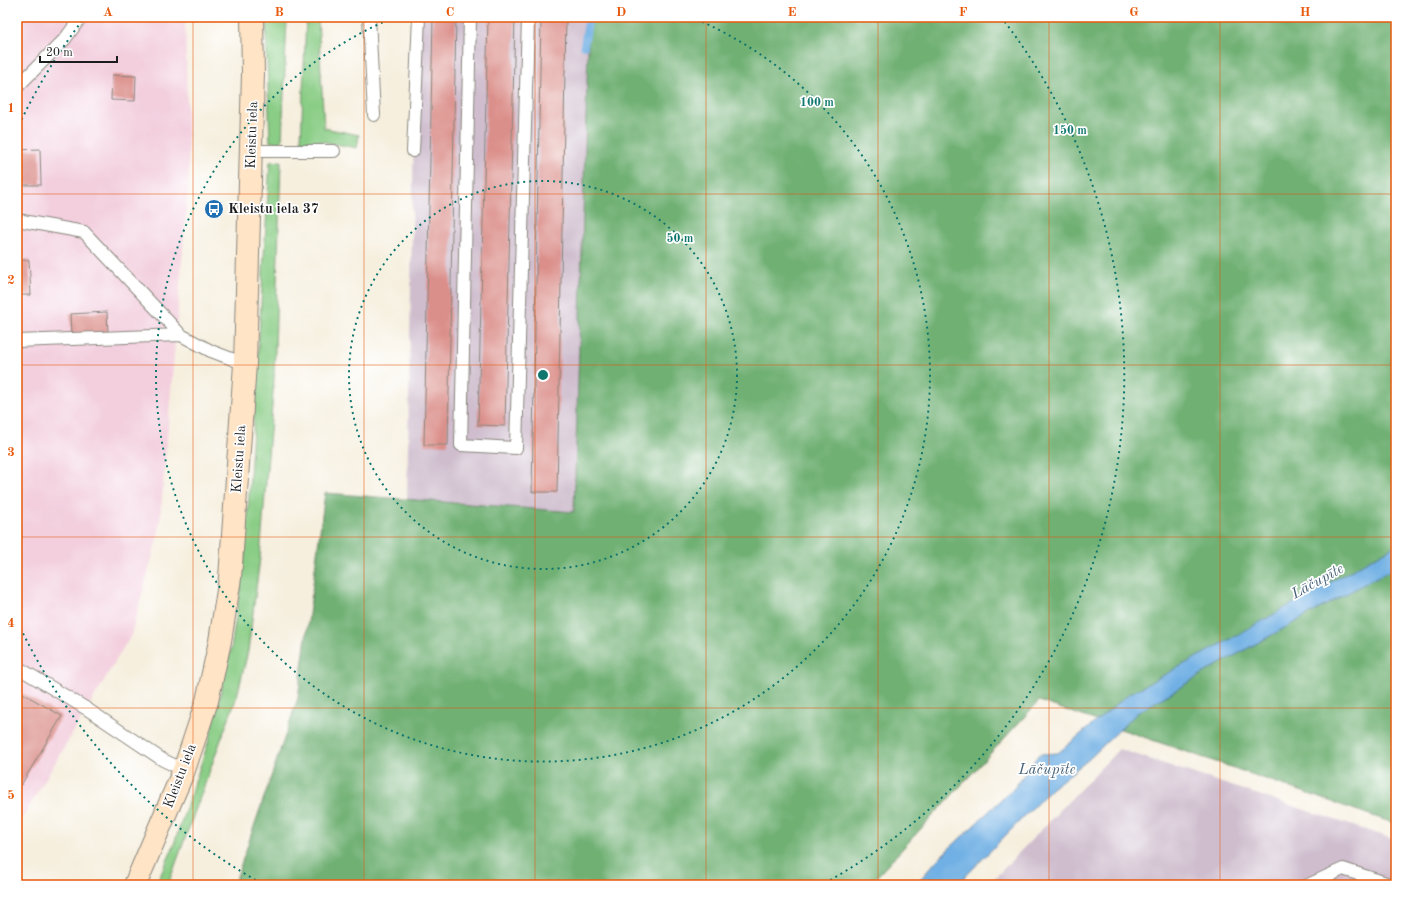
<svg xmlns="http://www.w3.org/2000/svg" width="1413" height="902" font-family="'Old Standard TT',serif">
  <rect width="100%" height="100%" fill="#fff"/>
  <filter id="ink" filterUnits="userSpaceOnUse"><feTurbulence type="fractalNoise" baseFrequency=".025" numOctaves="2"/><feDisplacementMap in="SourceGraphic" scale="8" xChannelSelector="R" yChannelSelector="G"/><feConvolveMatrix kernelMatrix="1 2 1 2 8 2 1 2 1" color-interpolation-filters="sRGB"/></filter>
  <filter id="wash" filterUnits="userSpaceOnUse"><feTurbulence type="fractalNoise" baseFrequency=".012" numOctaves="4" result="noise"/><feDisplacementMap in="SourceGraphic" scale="16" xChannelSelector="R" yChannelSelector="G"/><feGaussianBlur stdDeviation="0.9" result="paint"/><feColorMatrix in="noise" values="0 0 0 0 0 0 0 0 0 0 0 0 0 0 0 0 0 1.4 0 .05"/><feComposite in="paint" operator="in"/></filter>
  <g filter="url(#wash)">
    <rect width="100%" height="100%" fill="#f6efde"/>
    <!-- built -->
    <path fill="#f3cfde" d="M 17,17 L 185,17 L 189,179 L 159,532 L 131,635 L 17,827 Z"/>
    <!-- industrial -->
    <path fill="#cfbdce" d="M 416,17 L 589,17 L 574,512 L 407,500 Z
      M 1119,749 L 1396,840 L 1396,885 L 988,885 Z"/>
    <!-- green -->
    <path fill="#8acd86" stroke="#537451" d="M 268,17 L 287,17 L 282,142 L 270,142 L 266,33 Z
      M 306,17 L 318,17 L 324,128 L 359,135 L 357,148 L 325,142 L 301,141 Z
      M 281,161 L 274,380 L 260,558 L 248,651 L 237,696 L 168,885 L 156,885 L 172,850 L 210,737 L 231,649 L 245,556 L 270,162 Z"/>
    <!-- forest -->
    <path fill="#6fb073" stroke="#466648" d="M 589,17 L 1396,17 L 1396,824 L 1039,701 L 869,885 L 234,885 L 298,698 L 325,493 L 574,512 Z"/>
    <!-- water -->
    <path fill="#71b0e4" stroke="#466680" d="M 1396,545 L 1396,568 L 1375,578 L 1216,666 L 1137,713 L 1088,760 L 1052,788 L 957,885 L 915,885 L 939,858 L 1015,787 L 1039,754 L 1058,753 L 1129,694 L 1223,643 Z"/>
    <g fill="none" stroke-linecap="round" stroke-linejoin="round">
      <!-- stream -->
      <path stroke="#71b0e4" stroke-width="8" d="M 584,46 L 589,17"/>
    </g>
    <g id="blocks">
      <!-- building -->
      <path fill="#db8f8a" d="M 433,17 L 456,17 L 448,445 L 424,445 Z
        M 488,17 L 515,17 L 505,426 L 478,425 Z
        M 541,17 L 566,17 L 557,492 L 532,492 Z
        M 112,75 L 136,76 L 135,101 L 111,100 Z
        M 40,149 L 41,185 L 17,185 L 17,150 Z
        M 17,260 L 29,260 L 31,295 L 17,295 Z
        M 107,312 L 108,333 L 71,335 L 70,314 Z
        M 17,690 L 62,716 L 17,792 Z"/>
    </g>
  </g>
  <g filter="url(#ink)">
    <use href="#blocks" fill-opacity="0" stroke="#89867d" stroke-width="1"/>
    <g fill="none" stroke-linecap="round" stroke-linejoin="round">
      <defs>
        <path id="lane" d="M 369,17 L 374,115
          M 470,17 L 461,445 L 516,448 L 528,17
          M 17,87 L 65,39 L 81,17
          M 251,151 L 334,151
          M 413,151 L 419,17
          M 17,220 L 84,232 L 181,335 L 211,351 L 245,364
          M 17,341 L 181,335
          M 17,667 L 87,709 L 163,760 L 184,770
          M 1308,885 L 1343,869 L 1392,885"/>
        <path id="secondary" d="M 135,885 L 184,770 L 207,701 L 220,641 L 230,578 L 245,364 L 253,73 L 252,17"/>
      </defs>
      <!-- lane casing -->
      <use href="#lane" stroke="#89867d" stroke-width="14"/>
      <!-- secondary casing -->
      <use href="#secondary" stroke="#89867d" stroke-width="24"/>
      <!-- lane -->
      <use href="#lane" stroke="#fff" stroke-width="12"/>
      <!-- secondary -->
      <use href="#secondary" stroke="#ffe4c6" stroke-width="22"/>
    </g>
  </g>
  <!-- grid -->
  <path fill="none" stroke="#e8590c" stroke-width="1" stroke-opacity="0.55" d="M 193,17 L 193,885M 364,17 L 364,885M 535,17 L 535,885M 706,17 L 706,885M 878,17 L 878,885M 1049,17 L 1049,885M 1220,17 L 1220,885M 17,194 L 1396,194M 17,365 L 1396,365M 17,537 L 1396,537M 17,708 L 1396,708"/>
  <!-- distance rings -->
  <g fill="none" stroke="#0f766e" stroke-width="2" stroke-dasharray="2 4">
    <circle cx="543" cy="375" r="194"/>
    <path d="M691 17A387 387 0 1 1 395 17"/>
    <path d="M261 883A581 581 0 0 1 19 625M19 125A581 581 0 0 1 85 17M1001 17A581 581 0 0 1 825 883"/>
  </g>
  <!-- icons -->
  <defs>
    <symbol id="bus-disc" viewBox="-11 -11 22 22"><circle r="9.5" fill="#1f6fb2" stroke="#fff"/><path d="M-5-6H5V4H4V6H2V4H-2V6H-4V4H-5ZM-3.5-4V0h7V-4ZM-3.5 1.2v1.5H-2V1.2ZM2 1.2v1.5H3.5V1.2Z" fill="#fff"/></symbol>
  </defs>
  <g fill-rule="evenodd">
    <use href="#bus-disc" x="203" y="198" width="22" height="22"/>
  </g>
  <g text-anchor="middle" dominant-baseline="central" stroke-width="3.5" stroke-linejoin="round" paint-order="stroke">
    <!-- street labels -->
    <g font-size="14" fill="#1c1c1c" stroke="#fff">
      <text transform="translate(252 135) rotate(-88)">Kleistu iela</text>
      <text transform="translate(239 459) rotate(-86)">Kleistu iela</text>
      <text transform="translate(180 776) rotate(-69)">Kleistu iela</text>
    </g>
    <!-- poi labels -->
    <g font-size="14" font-weight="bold" fill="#1c1c1c" stroke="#fff" text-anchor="start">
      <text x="228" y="209">Kleistu iela 37</text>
    </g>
    <!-- water labels -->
    <g font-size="15" font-style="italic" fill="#425f76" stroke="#fff">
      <text transform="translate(1318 582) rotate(-29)">Lāčupīte</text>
      <text x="1047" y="770">Lāčupīte</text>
    </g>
  </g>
  <circle cx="543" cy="375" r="6" fill="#0f766e" stroke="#fff" stroke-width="2"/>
  <g font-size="12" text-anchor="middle" font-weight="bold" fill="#0f766e" stroke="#fff" stroke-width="3.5" stroke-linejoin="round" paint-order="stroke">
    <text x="817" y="106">100 m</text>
    <text x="1070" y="134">150 m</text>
    <text x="680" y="242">50 m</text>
  </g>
  <!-- margin -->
  <rect width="1413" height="902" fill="none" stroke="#fff" stroke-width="44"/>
  <!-- scale -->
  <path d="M40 56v6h77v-6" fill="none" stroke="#1c1c1c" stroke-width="2"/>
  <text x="46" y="56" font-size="12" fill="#1c1c1c" stroke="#ffffff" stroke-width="3" paint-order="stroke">20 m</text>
  <rect x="22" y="22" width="1369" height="858" fill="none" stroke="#e8590c" stroke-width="1.5"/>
  <g font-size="13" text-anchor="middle" font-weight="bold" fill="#e8590c">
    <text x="108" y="16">A</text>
    <text x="279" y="16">B</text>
    <text x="450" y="16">C</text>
    <text x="621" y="16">D</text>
    <text x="792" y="16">E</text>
    <text x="963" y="16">F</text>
    <text x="1134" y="16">G</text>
    <text x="1305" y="16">H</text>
    <text x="11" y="112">1</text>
    <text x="11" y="284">2</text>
    <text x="11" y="456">3</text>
    <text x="11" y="627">4</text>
    <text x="11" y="799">5</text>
  </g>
</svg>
